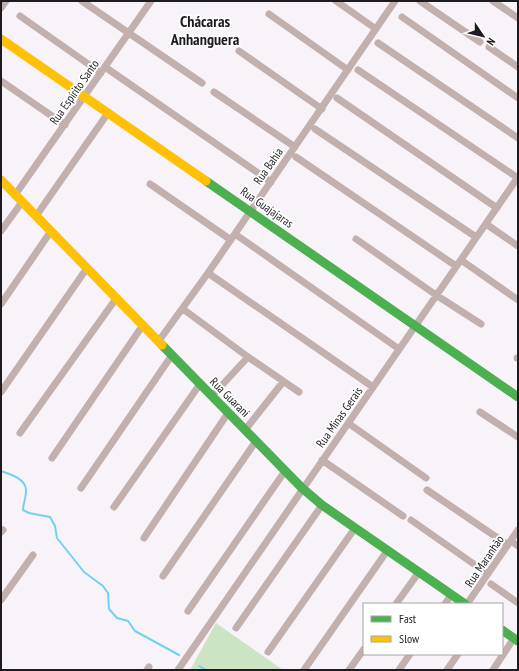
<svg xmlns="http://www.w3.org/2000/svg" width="519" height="671" font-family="'PT Sans Narrow',sans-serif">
  <rect width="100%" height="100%" fill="#f7f3f9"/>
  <!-- green -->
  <path fill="#cbe4c3" d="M 216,623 L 283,670 L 190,670 Z"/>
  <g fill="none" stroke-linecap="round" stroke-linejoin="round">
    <!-- stream -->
    <path stroke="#73d1ef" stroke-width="2" d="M 1,471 C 10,474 27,479 26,491 C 26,498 23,504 23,510 L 29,513 L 50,517 L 55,526 L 57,538 L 84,572 L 103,586 L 108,593 L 109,609 L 117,618 L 128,621 L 135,631 L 179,655
      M 199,666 L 206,670"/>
    <!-- street -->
    <path stroke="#c1b0ae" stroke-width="7" d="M 82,1 L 202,83
      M 336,1 L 376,29
      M 420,1 L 480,42
      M 493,1 L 518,18
      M 1,8 L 6,1
      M 269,14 L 348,70
      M 20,16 L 101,73
      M 402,17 L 518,98
      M 378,43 L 518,138
      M 489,47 L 518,67
      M 239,51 L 322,109
      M 105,67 L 271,182
      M 358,70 L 518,178
      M 1,81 L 65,125
      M 214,92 L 295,147
      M 337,98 L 497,208
      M 315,129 L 476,237
      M 296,157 L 456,266
      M 150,184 L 231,240
      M 15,195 L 151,1
      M 36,216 L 108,113
      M 486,224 L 518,246
      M 1,231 L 22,202
      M 235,234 L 399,349
      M 356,239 L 436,295 L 481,324
      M 461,260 L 518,300
      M 208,273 L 373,387
      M 1,304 L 51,231
      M 183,309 L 248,357 L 299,392
      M 158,342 L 208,273 L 395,1
      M 517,358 L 518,358
      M 1,392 L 87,268
      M 212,396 L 248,357
      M 480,412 L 518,437
      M 348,423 L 426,478
      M 245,430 L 283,382
      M 20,433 L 115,300 L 117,299
      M 52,458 L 143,325
      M 322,460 L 403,516
      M 81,488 L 172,355
      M 427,490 L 508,545
      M 114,507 L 200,384
      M 411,520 L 488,574
      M 1,532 L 3,530
      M 144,538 L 228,413
      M 511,541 L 518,546
      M 163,576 L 256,441
      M 491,584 L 518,603
      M 1,600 L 33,555
      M 396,604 L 419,572
      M 445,604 L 451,595
      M 467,604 L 518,530
      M 188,611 L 285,471
      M 236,628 L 322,505
      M 268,652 L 355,528
      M 147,670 L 149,667
      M 178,670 L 518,177
      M 304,670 L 387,551
      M 349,670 L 364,649
      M 399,670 L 410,654
      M 447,670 L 458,654
      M 493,670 L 514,638"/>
    <!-- fast -->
    <path stroke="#4caf50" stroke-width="9" d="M 206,181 L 518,397
      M 162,345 L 302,488 L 322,505 L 465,604
      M 502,630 L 518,641"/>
    <!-- slow -->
    <path stroke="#ffc107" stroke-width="9" d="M 1,39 L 206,181
      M 1,180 L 162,345"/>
  </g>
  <g text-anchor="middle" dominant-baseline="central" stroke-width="3.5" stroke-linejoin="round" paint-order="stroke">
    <!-- street labels -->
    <g font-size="12" fill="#1e1b20" stroke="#fff">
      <text transform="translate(74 92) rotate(-55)">Rua Espírito Santo</text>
      <text transform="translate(268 166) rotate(-55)">Rua Bahia</text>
      <text transform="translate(267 207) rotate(35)">Rua Guajajaras</text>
      <text transform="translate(230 397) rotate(45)">Rua Guarani</text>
      <text transform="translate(339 417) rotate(-55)">Rua Minas Gerais</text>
      <text transform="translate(484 561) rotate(-56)">Rua Maranhão</text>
    </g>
    <!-- district labels -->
    <g font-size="16" font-weight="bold" fill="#1e1b20" stroke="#fff">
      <text x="205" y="21">Chácaras<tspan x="205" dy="18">Anhanguera</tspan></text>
    </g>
  </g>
  <!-- border -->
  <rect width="519" height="671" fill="none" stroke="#1e1b20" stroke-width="4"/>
  <!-- legend -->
  <rect x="363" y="603" width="140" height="52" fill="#ffffff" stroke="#a5a4a6"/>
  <rect x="371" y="616" width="20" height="6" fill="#4caf50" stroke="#a5a4a6"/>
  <text x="399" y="623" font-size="12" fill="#1e1b20">Fast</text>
  <rect x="371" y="636" width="20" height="6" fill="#ffc107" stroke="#a5a4a6"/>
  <text x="399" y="643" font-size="12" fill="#1e1b20">Slow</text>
  <!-- north arrow -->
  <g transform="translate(483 36) rotate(125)" stroke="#ffffff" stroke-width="3" paint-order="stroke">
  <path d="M0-3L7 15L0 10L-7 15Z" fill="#1e1b20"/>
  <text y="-6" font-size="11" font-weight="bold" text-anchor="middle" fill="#1e1b20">N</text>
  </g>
</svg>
